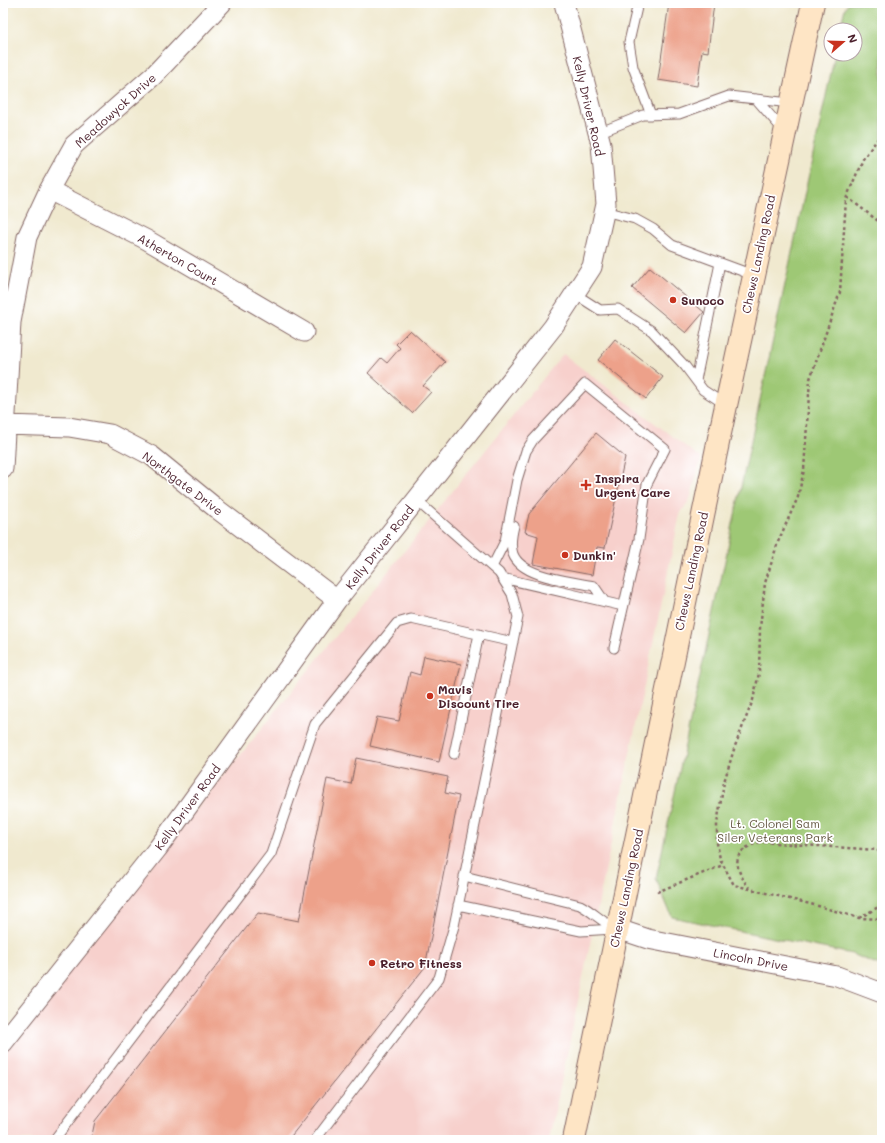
<svg xmlns="http://www.w3.org/2000/svg" width="885" height="1143" font-family="Mali,sans-serif">
  <rect width="100%" height="100%" fill="#fff"/>
  <filter id="ink" filterUnits="userSpaceOnUse"><feTurbulence type="fractalNoise" baseFrequency=".025" numOctaves="2"/><feDisplacementMap in="SourceGraphic" scale="8" xChannelSelector="R" yChannelSelector="G"/><feConvolveMatrix kernelMatrix="1 2 1 2 8 2 1 2 1" color-interpolation-filters="sRGB"/></filter>
  <filter id="wash" filterUnits="userSpaceOnUse"><feTurbulence type="fractalNoise" baseFrequency=".012" numOctaves="4" result="noise"/><feDisplacementMap in="SourceGraphic" scale="16" xChannelSelector="R" yChannelSelector="G"/><feGaussianBlur stdDeviation="0.9" result="paint"/><feColorMatrix in="noise" values="0 0 0 0 0 0 0 0 0 0 0 0 0 0 0 0 0 1.4 0 .05"/><feComposite in="paint" operator="in"/></filter>
  <g filter="url(#wash)">
    <rect width="100%" height="100%" fill="#f0e9cf"/>
    <!-- built -->
    <path fill="#f7d0cc" d="M 563,354 L 701,458 L 690,499 L 680,514 L 549,1140 L 3,1140 L 3,1050 Z"/>
    <!-- green -->
    <path fill="#9ec874" stroke="#747450" d="M 849,3 L 882,3 L 882,966 L 852,954 L 672,917 L 656,879 L 835,54 L 855,54 L 855,30 L 840,30 L 845,8 Z"/>
    <g id="blocks">
      <!-- building -->
      <path fill="#eda18a" d="M 669,3 L 714,3 L 708,52 L 702,51 L 697,86 L 658,80 Z
        M 650,267 L 704,312 L 686,333 L 632,288 Z
        M 410,330 L 445,362 L 423,386 L 431,392 L 412,413 L 368,373 L 381,358 L 387,363 L 400,348 L 396,344 Z
        M 615,339 L 663,377 L 646,399 L 598,360 Z
        M 596,433 L 625,457 L 605,548 L 597,547 L 592,575 L 533,564 L 538,536 L 525,532 L 529,514 Z
        M 424,656 L 461,664 L 439,762 L 370,746 L 377,717 L 399,721 L 410,672 L 420,675 Z
        M 356,758 L 448,777 L 445,793 L 459,796 L 425,967 L 288,1140 L 91,1140 L 95,1121 L 258,913 L 299,921 L 327,779 L 351,784 Z"/>
    </g>
  </g>
  <g filter="url(#ink)">
    <use href="#blocks" fill-opacity="0" stroke="#846664" stroke-width="1"/>
    <g fill="none" stroke-linecap="round" stroke-linejoin="round">
      <defs>
        <path id="lane" d="M 638,3 L 629,42 L 633,67 L 651,115
          M 756,99 L 784,131
          M 598,133 L 643,115 L 679,114 L 729,96 L 790,103
          M 604,211 L 635,219 L 653,229 L 672,245 L 753,275
          M 575,294 L 600,310 L 618,309 L 652,331 L 685,366 L 703,390 L 726,405
          M 696,380 L 720,263
          M 514,526 C 512,534 510,546 513,554 C 522,578 572,581 594,586 L 605,602
          M 492,567 L 505,541 L 517,480 L 526,451 L 533,440 L 585,384 L 665,449 L 647,484 L 639,539 L 614,648
          M 502,578 L 623,606
          M 454,754 L 479,634
          M 464,876 L 580,905 C 594,912 603,924 618,929
          M 458,905 L 581,931 L 614,929
          M 54,1140 L 271,854 L 315,724 L 397,623 L 411,619 L 513,642
          M 315,1140 L 439,978 L 454,926 L 518,617 L 512,594 L 499,573 L 416,500"/>
        <path id="street" d="M 49,190 L 147,240 L 304,332
          M 5,425 L 69,427 L 110,434 L 152,456 L 217,509 L 337,600
          M 3,469 L 11,322 L 27,237 L 49,190 L 74,145 L 154,75 L 222,3
          M 618,929 L 648,939 L 837,976 L 882,993
          M 3,1043 L 158,848 L 337,600 L 553,327 L 592,267 L 606,204 L 601,144 L 564,3"/>
        <path id="secondary" d="M 574,1140 L 719,438 L 813,3"/>
      </defs>
      <!-- lane casing -->
      <use href="#lane" stroke="#846664" stroke-width="11"/>
      <!-- street casing -->
      <use href="#street" stroke="#846664" stroke-width="21"/>
      <!-- secondary casing -->
      <use href="#secondary" stroke="#846664" stroke-width="24"/>
      <!-- path -->
      <path stroke="#846664" stroke-width="2.5" stroke-dasharray="3 3" stroke-linecap="butt" d="M 882,133 L 863,159 L 846,199 L 840,292 L 810,379 L 804,470 L 798,497 L 778,542 L 765,583 L 760,628 L 759,673 L 753,700 L 735,746 L 724,782 L 717,824 L 717,843 L 720,859 L 734,885 L 818,906 L 859,918 L 882,919
        M 847,197 L 882,224
        M 750,889 C 733,867 730,850 761,842 L 877,850 L 882,854
        M 657,892 L 723,865
        M 859,918 L 882,905"/>
      <!-- lane -->
      <use href="#lane" stroke="#fff" stroke-width="9"/>
      <!-- street -->
      <use href="#street" stroke="#fff" stroke-width="19"/>
      <!-- secondary -->
      <use href="#secondary" stroke="#fee5c5" stroke-width="22"/>
    </g>
  </g>
  <!-- markers -->
  <g fill="#c8321e" stroke="#fff" stroke-width="1.5">
    <circle cx="673" cy="300" r="4"/>
    <path d="M584 479h4v4h4v4h-4v4h-4v-4h-4v-4h4z"/>
    <circle cx="565" cy="555" r="4"/>
    <circle cx="430" cy="696" r="4"/>
    <circle cx="372" cy="963" r="4"/>
  </g>
  <g text-anchor="middle" dominant-baseline="central" stroke-width="3.5" stroke-linejoin="round" paint-order="stroke">
    <!-- street labels -->
    <g font-size="12" fill="#4a1f2b" stroke="#fff">
      <text transform="translate(589 106) rotate(77)">Kelly Driver Road</text>
      <text transform="translate(115 110) rotate(-42)">Meadowyck Drive</text>
      <text transform="translate(758 254) rotate(-78)">Chews Landing Road</text>
      <text transform="translate(178 259) rotate(30)">Atherton Court</text>
      <text transform="translate(183 483) rotate(37)">Northgate Drive</text>
      <text transform="translate(379 547) rotate(-52)">Kelly Driver Road</text>
      <text transform="translate(691 571) rotate(-78)">Chews Landing Road</text>
      <text transform="translate(187 807) rotate(-54)">Kelly Driver Road</text>
      <text transform="translate(626 888) rotate(-78)">Chews Landing Road</text>
      <text transform="translate(751 959) rotate(11)">Lincoln Drive</text>
    </g>
    <!-- poi labels -->
    <g font-size="12" font-weight="bold" fill="#4a1f2b" stroke="#fff" text-anchor="start">
      <text x="681" y="300">Sunoco</text>
      <text x="595" y="478">Inspira<tspan x="595" dy="14">Urgent Care</tspan></text>
      <text x="573" y="555">Dunkin'</text>
      <text x="438" y="689">Mavis<tspan x="438" dy="14">Discount Tire</tspan></text>
      <text x="380" y="963">Retro Fitness</text>
    </g>
    <!-- park labels -->
    <g font-size="12" fill="#675a45" stroke="#fff">
      <text x="775" y="823">Lt. Colonel Sam<tspan x="775" dy="14">Siler Veterans Park</tspan></text>
    </g>
  </g>
  <!-- margin -->
  <rect width="885" height="1143" fill="none" stroke="#fff" stroke-width="16"/>
  <!-- north arrow -->
  <g transform="translate(843 42) rotate(70)"><circle r="19" fill="#ffffff" stroke="#b7a5aa"/>
  <path d="M0-3L7 15L0 10L-7 15Z" fill="#c8321e"/>
  <text y="-6" font-size="11" font-weight="bold" text-anchor="middle" fill="#4a1f2b">N</text>
  </g>
</svg>
